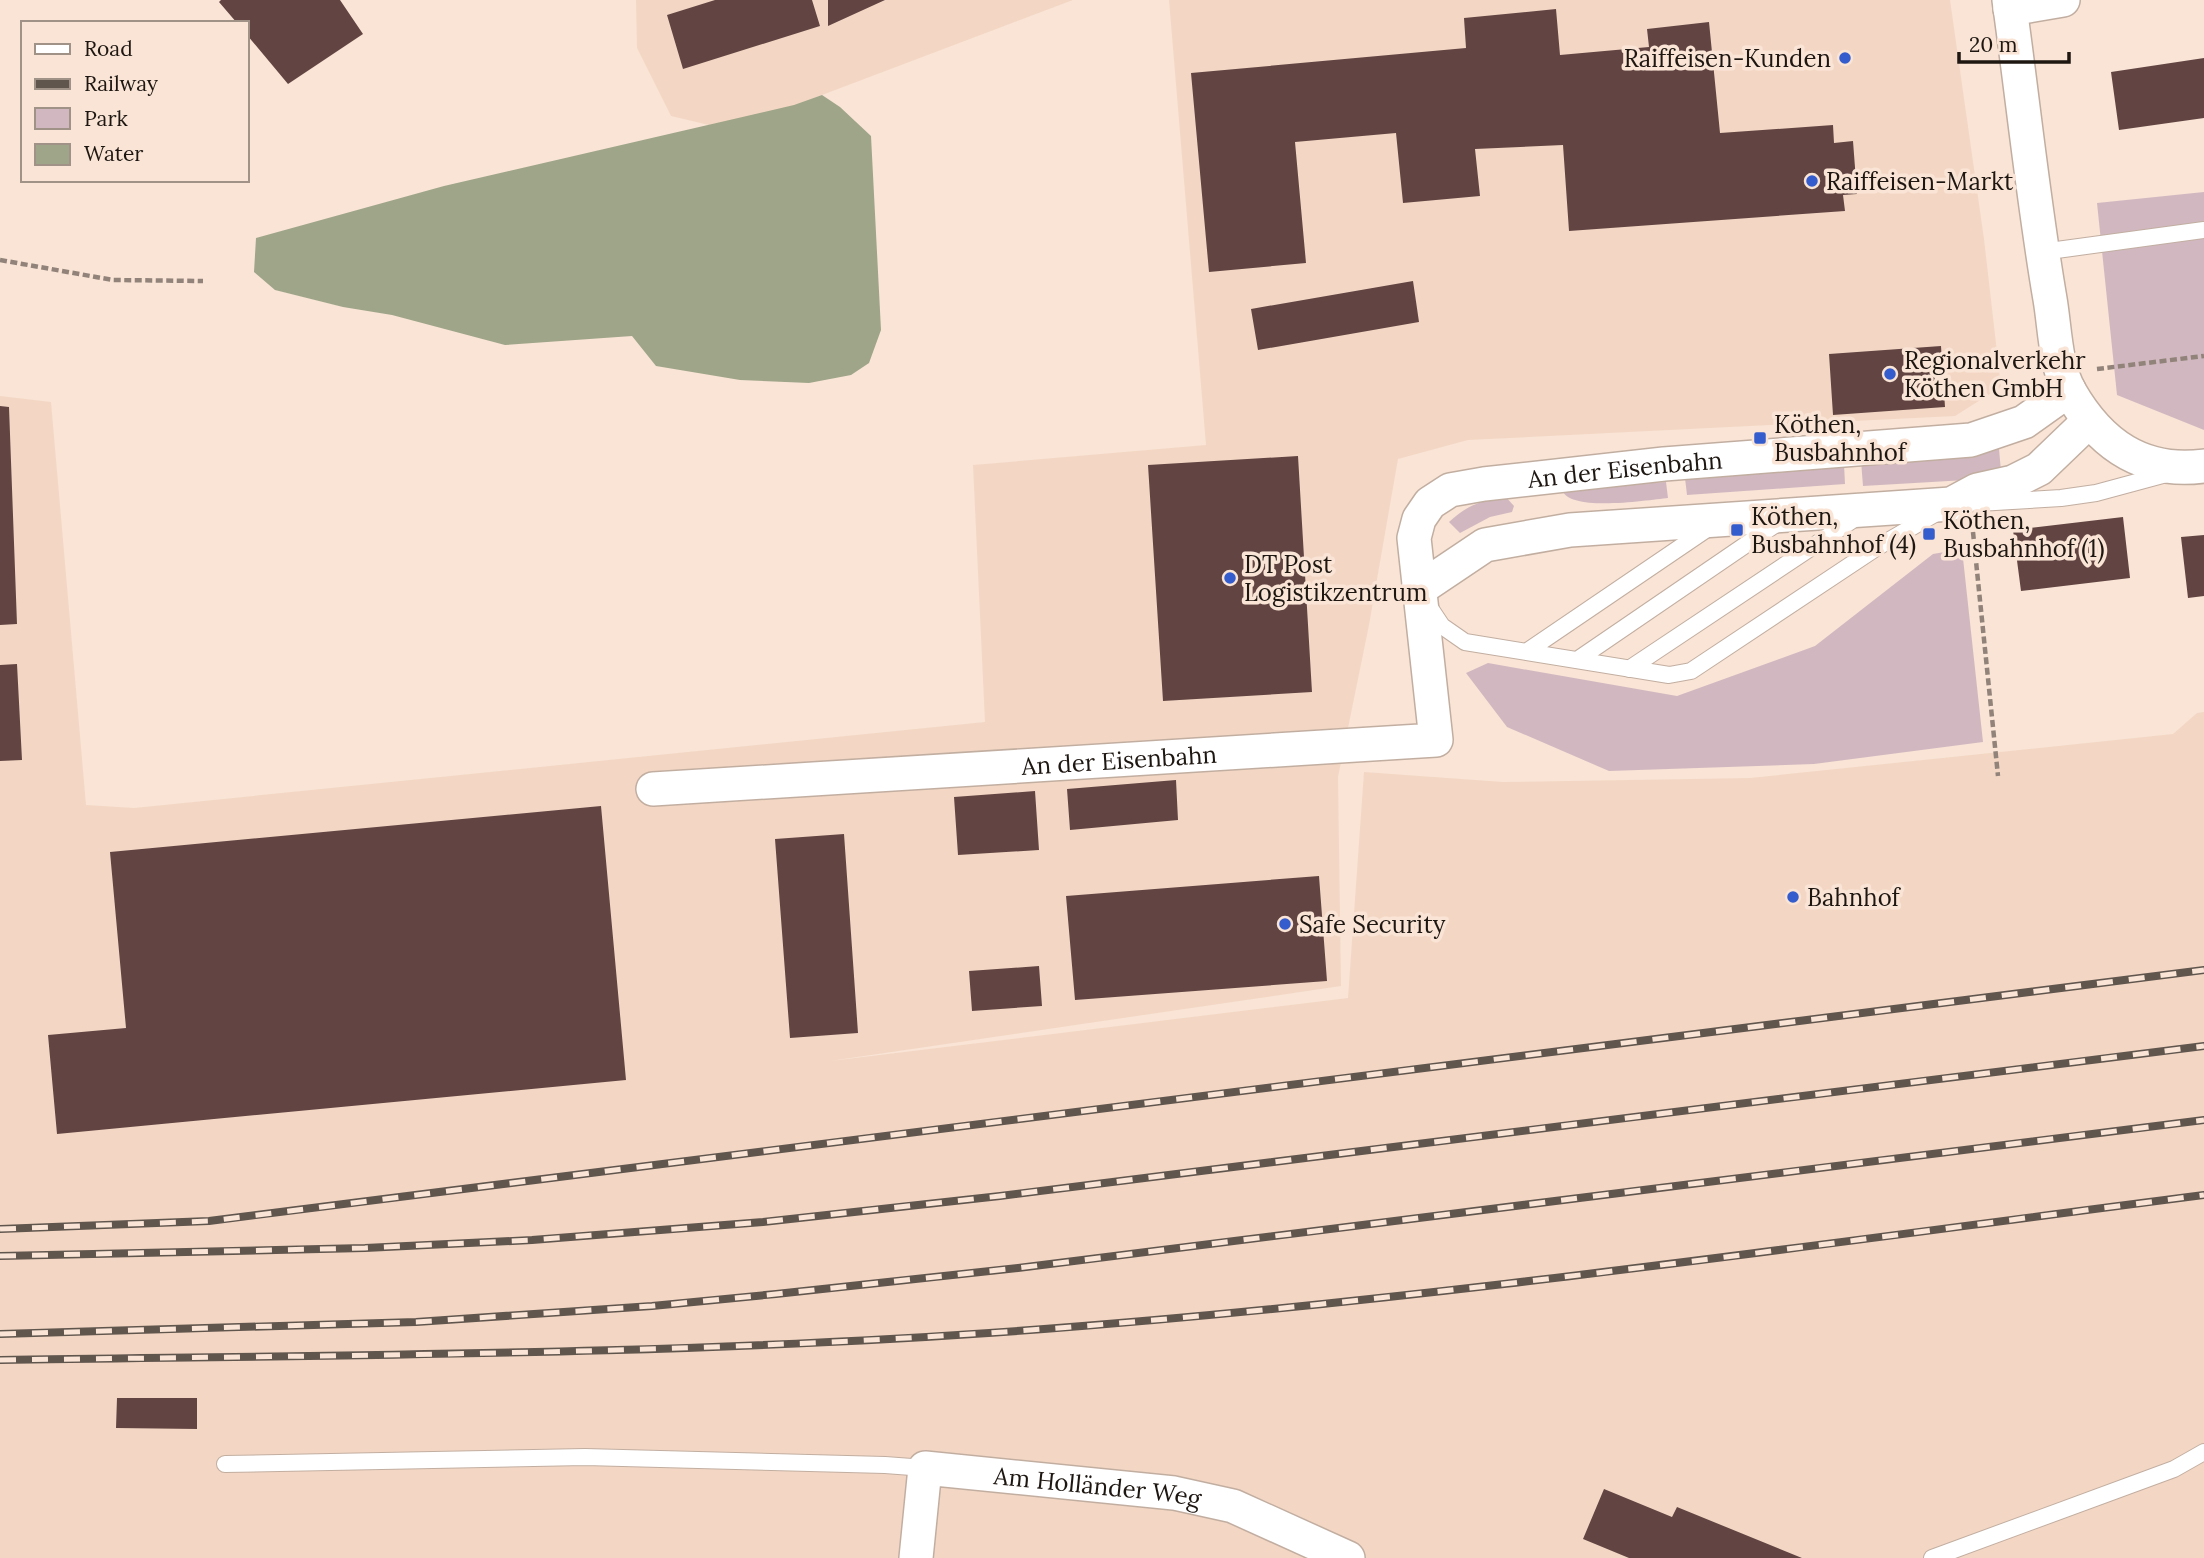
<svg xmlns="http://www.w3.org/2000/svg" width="2204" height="1558" font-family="Lora,serif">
  <rect width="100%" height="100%" fill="#f9e4d6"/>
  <!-- built -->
  <path fill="#f3d7c4" d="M 636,0 L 1073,0 L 730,130 L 671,116 L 637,48 Z
    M 1169,0 L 1950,0 L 1984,239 L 2001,387 L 1955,416 L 1468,440 L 1398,459 L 1369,625 L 1338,777 L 1341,986 L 830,1061 L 1348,998 L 1364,772 L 1503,782 L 1750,778 L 2173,734 L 2197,713 L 2204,712 L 2204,1558 L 0,1558 L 0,396 L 51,402 L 86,805 L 134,808 L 985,722 L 973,465 L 1206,445 Z"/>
  <!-- green -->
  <path fill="#d1b8c0" d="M 2204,192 L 2204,430 L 2117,395 L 2097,203 Z
    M 1999,449 L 2001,471 L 1966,480 L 1863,486 L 1861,461 Z
    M 1844,464 L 1845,484 L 1687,495 L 1685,478 Z
    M 1666,482 L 1668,498 C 1648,500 1567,513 1562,489 L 1564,488 Z
    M 1504,495 L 1514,506 L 1512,512 L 1490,517 L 1460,533 L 1449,522 C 1467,505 1480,502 1504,495 Z
    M 1962,549 L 1983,742 L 1814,764 L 1609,771 L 1507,727 L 1466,673 L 1488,663 L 1677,696 L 1815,646 L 1933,554 Z"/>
  <!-- water -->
  <path fill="#9fa588" d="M 822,95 L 840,107 L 871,136 L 881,330 L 869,363 L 851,375 L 809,383 L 740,380 L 656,366 L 632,336 L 505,345 L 392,315 L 343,307 L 275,290 L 254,272 L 256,238 L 444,186 L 794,105 Z"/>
  <!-- building -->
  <path fill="#624542" d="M 221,0 L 340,0 L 363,34 L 288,84 L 247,35 L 247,23 L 237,23 L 219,2 Z
    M 715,0 L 812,0 L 820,26 L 683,69 L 667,15 Z
    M 828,0 L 885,0 L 828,26 Z
    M 1556,9 L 1560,55 L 1649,47 L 1647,29 L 1709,22 L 1720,133 L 1833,125 L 1834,143 L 1853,141 L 1857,194 L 1843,195 L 1845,211 L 1569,231 L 1563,145 L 1475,149 L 1480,196 L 1403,203 L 1396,133 L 1295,142 L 1306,263 L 1209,272 L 1191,73 L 1466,48 L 1464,18 Z
    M 2204,58 L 2204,118 L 2119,130 L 2111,72 Z
    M 1413,281 L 1419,322 L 1258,350 L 1251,309 Z
    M 1941,346 L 1945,407 L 1833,415 L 1829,354 Z
    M 0,406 L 9,407 L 17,624 L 0,625 Z
    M 1298,456 L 1312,692 L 1163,701 L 1148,465 Z
    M 2123,517 L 2130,578 L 2021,591 L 2013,530 Z
    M 2204,535 L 2204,596 L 2188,598 L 2181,537 Z
    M 17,664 L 22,760 L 0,761 L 0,665 Z
    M 1176,780 L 1178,820 L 1070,830 L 1067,789 Z
    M 1035,791 L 1039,850 L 958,855 L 954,797 Z
    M 601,806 L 626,1080 L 57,1134 L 48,1035 L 126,1028 L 110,852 Z
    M 844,834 L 858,1033 L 790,1038 L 775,839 Z
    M 1319,876 L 1327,981 L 1075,1000 L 1066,896 Z
    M 1039,966 L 1042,1006 L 972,1011 L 969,971 Z
    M 117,1398 L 197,1398 L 197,1429 L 116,1428 Z
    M 1604,1489 L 1672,1517 L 1677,1507 L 1802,1558 L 1629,1558 L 1583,1539 Z"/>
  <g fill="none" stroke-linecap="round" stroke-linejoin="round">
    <defs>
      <path id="service" d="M 2042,252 L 2204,230
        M 1979,503 L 2061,498 L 2096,493 L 2170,473
        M 1430,608 L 1442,626 L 1465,642 L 1669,675 L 1691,671 L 1876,548 L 1938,512
        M 1526,652 L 1710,527
        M 1577,660 L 1779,522
        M 1629,669 L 1857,517
        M 225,1464 L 585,1457 L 885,1465 L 925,1468
        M 1932,1558 L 2174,1469 L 2204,1452"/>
      <g id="minor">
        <path d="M 2009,0 C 2023,100 2033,200 2050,299 C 2055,328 2055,366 2070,392 C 2100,444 2142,474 2204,466"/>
        <path d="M 2010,9 L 2063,0"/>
        <path d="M 1418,590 L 1485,545 L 1570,530 L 1951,504 L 1977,490 L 2013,482 L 2039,469 L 2089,421"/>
        <path id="s1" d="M 653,789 L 1436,740 L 1414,538 L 1419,519 L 1430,503 L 1450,490 L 1484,484 L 1664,464 L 1971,440 L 2024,422 L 2069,390"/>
        <path id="s2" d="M 916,1558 L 925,1468 L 1174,1493 L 1233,1506 L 1348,1558"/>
      </g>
    </defs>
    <!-- service casing -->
    <use href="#service" stroke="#c2aea1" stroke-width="18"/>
    <!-- minor casing -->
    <use href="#minor" stroke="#c2aea1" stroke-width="36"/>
    <!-- path -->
    <path stroke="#92837a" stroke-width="4.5" stroke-dasharray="7 3.5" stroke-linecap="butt" d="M 0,260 L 113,280 L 203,281
      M 2097,369 L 2204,356
      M 1973,532 L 1998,776"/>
    <!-- service -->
    <use href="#service" stroke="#fff" stroke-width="16"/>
    <!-- minor -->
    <use href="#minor" stroke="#fff" stroke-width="33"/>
    <defs>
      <path id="rail" d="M 0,1229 L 209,1221 L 2204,970
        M 0,1256 L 365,1248 L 532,1240 L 763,1222 L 1000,1196 L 2204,1046
        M 0,1334 L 416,1322 L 652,1306 L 776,1294 L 1018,1268 L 2204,1120
        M 0,1360 C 348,1355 697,1355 1044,1329 C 1432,1300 1818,1244 2204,1195"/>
    </defs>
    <!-- rail casing -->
    <use href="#rail" stroke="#61564e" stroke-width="8"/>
    <!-- rail -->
    <use href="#rail" stroke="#f9e4d6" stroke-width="5" stroke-dasharray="16" stroke-linecap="butt"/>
  </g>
  <!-- markers -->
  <g fill="#345ccc" stroke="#f9e4d6" stroke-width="2.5">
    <circle cx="1845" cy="58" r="7"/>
    <circle cx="1812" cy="181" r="7"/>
    <circle cx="1890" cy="374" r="7"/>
    <rect x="1753" y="431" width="14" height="14" rx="3.5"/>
    <rect x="1730" y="523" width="14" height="14" rx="3.5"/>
    <rect x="1922" y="527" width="14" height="14" rx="3.5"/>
    <circle cx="1230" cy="578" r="7"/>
    <circle cx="1793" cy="897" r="7"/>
    <circle cx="1285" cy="924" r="7"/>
  </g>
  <g text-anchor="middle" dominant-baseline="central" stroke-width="7" stroke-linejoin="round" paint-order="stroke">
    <!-- poi labels -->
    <g font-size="24" fill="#1d1611" stroke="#f9e4d6" text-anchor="start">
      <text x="1831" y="58" text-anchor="end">Raiffeisen-Kunden</text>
      <text x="1826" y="181">Raiffeisen-Markt</text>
      <text x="1904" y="360">Regionalverkehr<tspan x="1904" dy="28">Köthen GmbH</tspan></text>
      <text x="1774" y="424">Köthen,<tspan x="1774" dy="28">Busbahnhof</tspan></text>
      <text x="1751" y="516">Köthen,<tspan x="1751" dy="28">Busbahnhof (4)</tspan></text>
      <text x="1943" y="520">Köthen,<tspan x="1943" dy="28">Busbahnhof (1)</tspan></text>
      <text x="1244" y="564">DT Post<tspan x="1244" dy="28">Logistikzentrum</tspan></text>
      <text x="1807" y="897">Bahnhof</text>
      <text x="1299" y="924">Safe Security</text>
    </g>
    <!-- street labels -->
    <g font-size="24" fill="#1d1611" stroke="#f9e4d6">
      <text stroke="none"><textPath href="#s1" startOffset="1227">An der Eisenbahn</textPath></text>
      <text stroke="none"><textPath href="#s1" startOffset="467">An der Eisenbahn</textPath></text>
      <text stroke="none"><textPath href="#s2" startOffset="264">Am Holländer Weg</textPath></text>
    </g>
  </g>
  <!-- legend -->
  <rect x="21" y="21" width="228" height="161" fill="#f9e4d6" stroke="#a19287" stroke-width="2"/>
  <rect x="35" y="44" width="35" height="10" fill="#ffffff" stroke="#a19287" stroke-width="2"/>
  <text x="84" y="56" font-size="21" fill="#1d1611">Road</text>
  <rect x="35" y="79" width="35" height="10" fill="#61564e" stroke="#a19287" stroke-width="2"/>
  <text x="84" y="91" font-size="21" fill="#1d1611">Railway</text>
  <rect x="35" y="108" width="35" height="21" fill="#d1b8c0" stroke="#a19287" stroke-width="2"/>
  <text x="84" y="126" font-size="21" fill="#1d1611">Park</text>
  <rect x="35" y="144" width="35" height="21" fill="#9fa588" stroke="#a19287" stroke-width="2"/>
  <text x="84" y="161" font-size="21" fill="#1d1611">Water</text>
  <!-- scale -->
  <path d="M1959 52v10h110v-10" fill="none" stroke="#1d1611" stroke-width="3.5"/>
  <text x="1969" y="52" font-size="21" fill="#1d1611" stroke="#f9e4d6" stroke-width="5" paint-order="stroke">20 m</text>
</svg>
